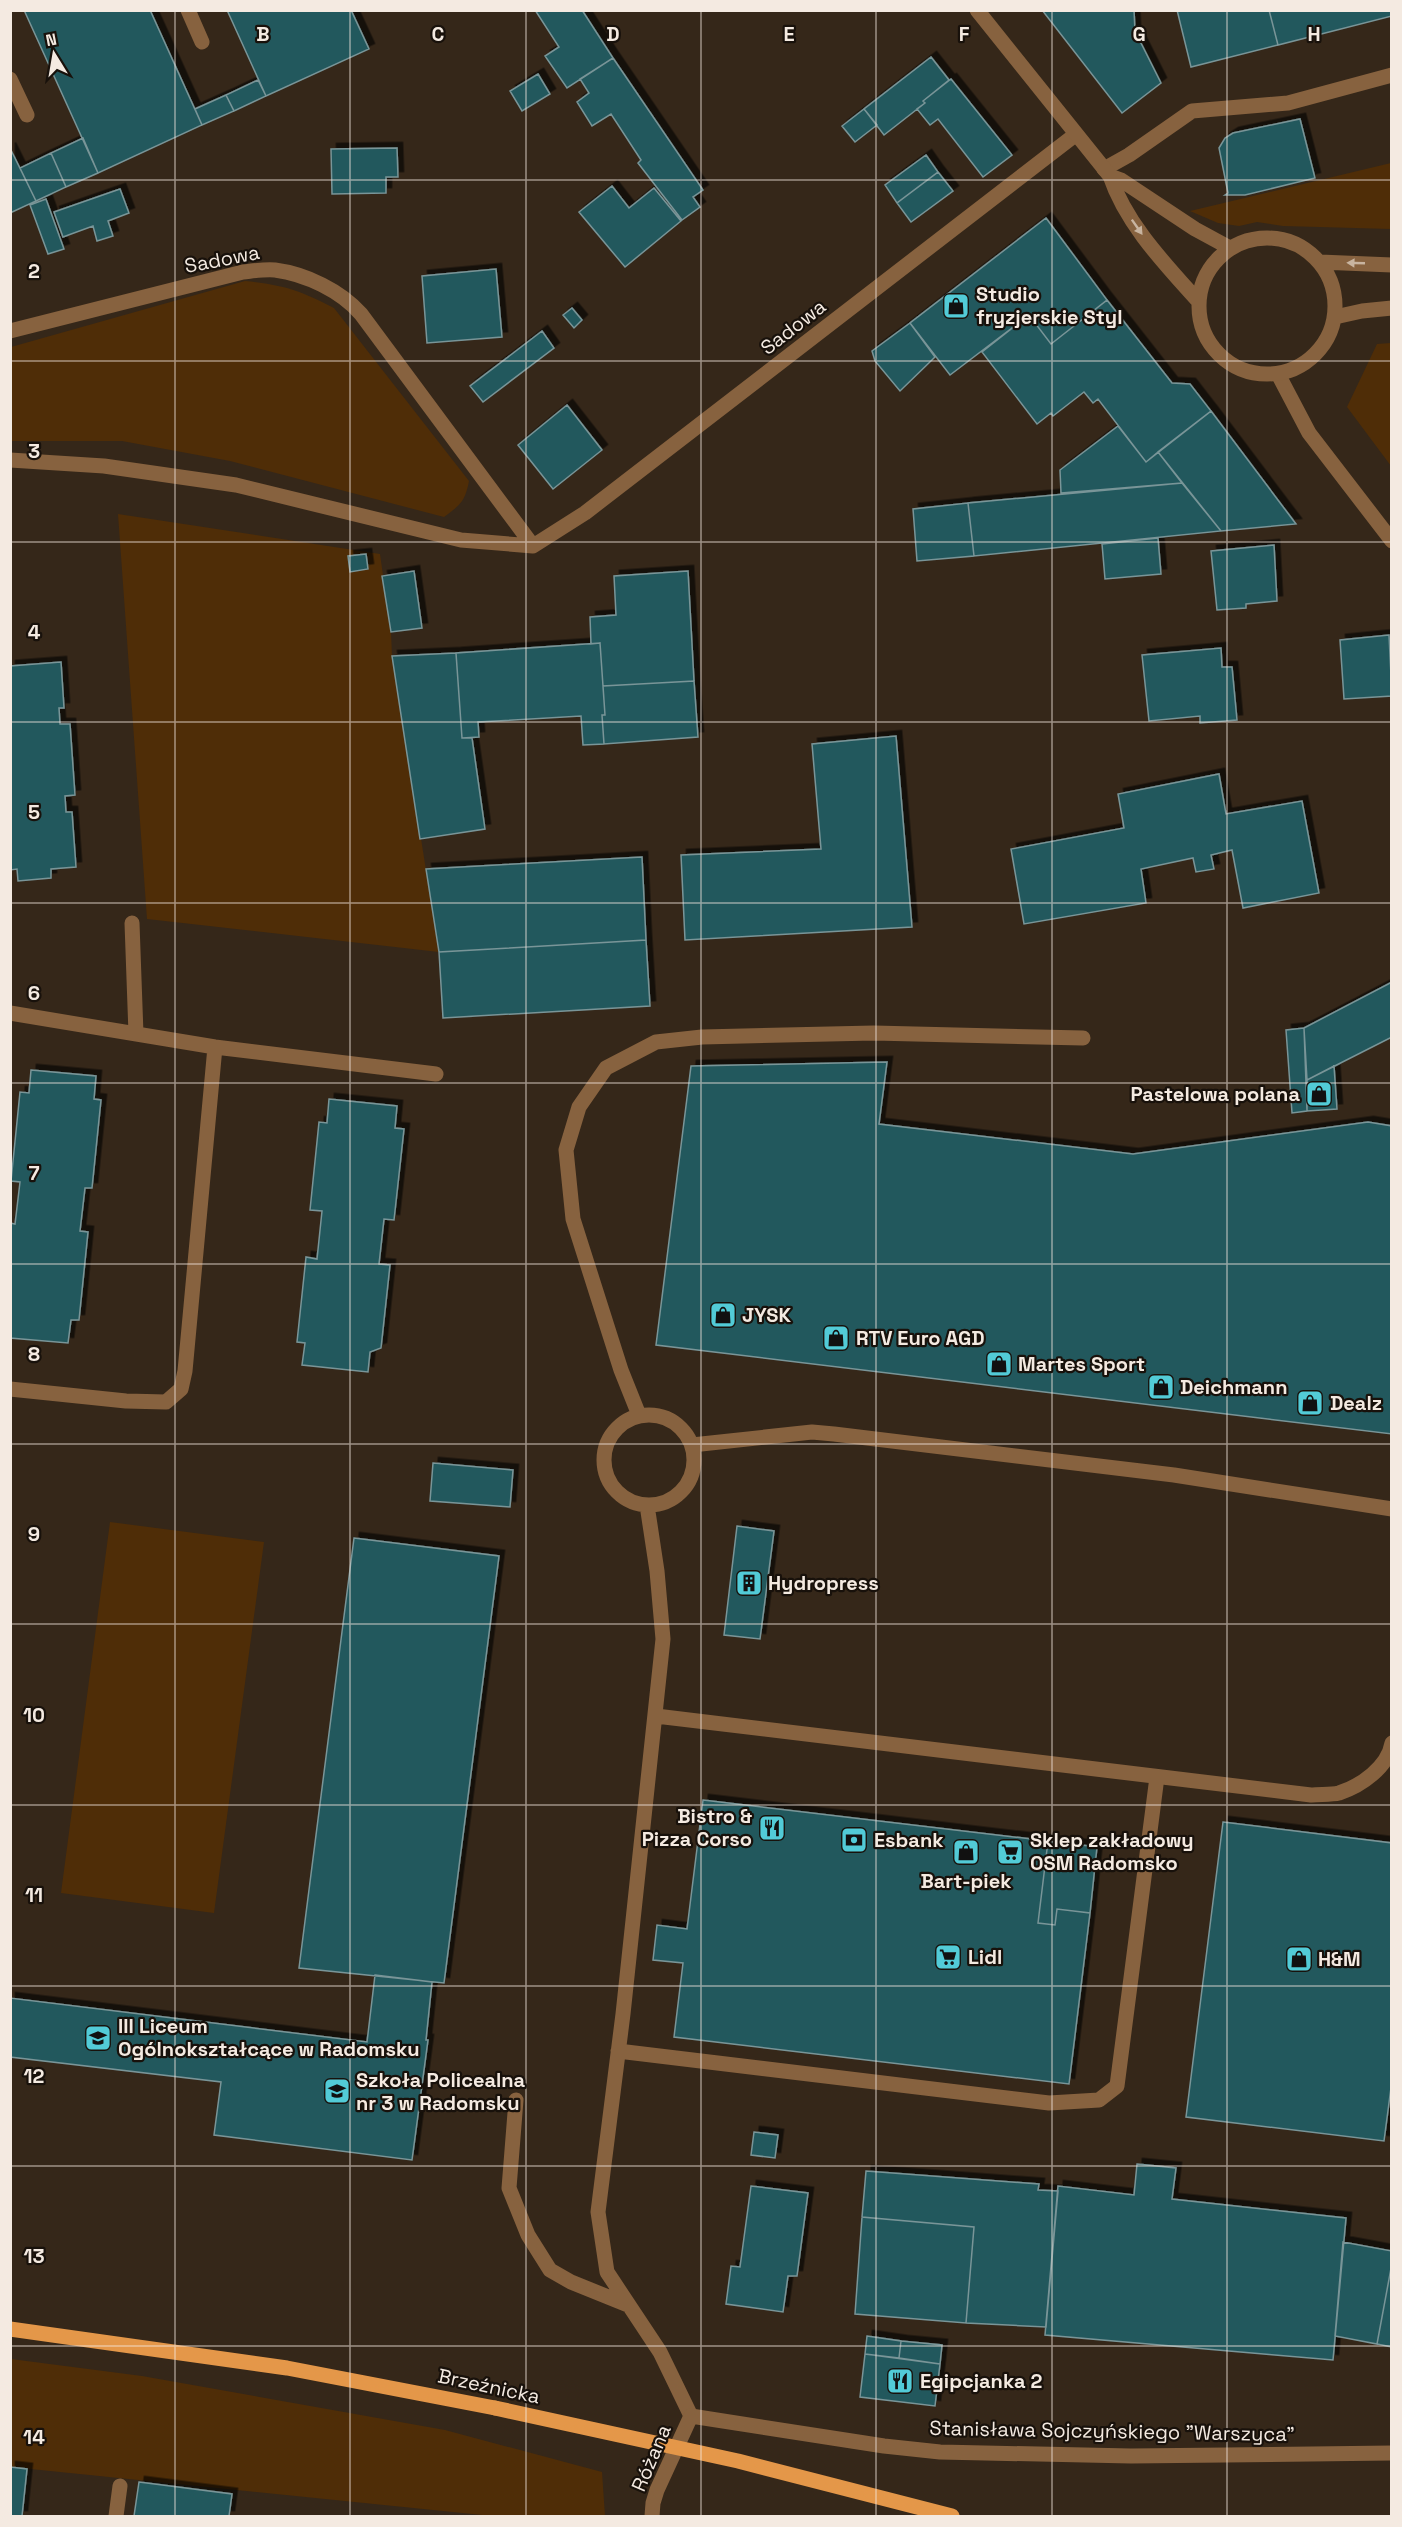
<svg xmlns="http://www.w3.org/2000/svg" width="1402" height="2527" font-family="'Space Grotesk',sans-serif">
  <defs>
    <filter id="shadow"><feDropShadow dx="5.5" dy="-5.5" stdDeviation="0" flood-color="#0009"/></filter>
  </defs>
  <rect width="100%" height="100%" fill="#352719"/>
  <!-- green -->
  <path fill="#4f2d07" d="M 1391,163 L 1391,229 L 1283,226 L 1257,222 L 1239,226 L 1218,223 L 1190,211 Z
    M 245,281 C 284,285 299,290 334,308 L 469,481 C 465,502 460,505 444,517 L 230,461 L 122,441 L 11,441 L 11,347 Z
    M 1391,343 L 1392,343 L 1391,466 L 1347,407 L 1377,344 Z
    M 118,514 L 380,554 L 391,632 L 392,656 L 439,952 L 147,919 Z
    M 110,1522 L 264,1542 L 214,1913 L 61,1893 Z
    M 11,2359 L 142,2376 L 445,2430 L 602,2472 L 605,2516 L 492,2516 L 11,2467 Z"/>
  <!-- building -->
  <path fill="#23585d" stroke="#799598" stroke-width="1.5" filter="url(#shadow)" d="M 24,10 L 150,10 L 202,125 L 98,173 Z
    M 227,10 L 351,10 L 369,49 L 266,96 Z
    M 535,10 L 582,10 L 613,58 L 567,88 L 545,56 L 559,47 Z
    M 1042,10 L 1134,10 L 1135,31 L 1161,83 L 1122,113 Z
    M 1177,10 L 1269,10 L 1278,45 L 1191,67 Z
    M 1269,10 L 1392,10 L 1392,16 L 1278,45 Z
    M 931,57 L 949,80 L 923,101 L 925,103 L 884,135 L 864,109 Z
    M 613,58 L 703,190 L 693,197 L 700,207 L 682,220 L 638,163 L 641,160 L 611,114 L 592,126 L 577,102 L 589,93 L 580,79 Z
    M 538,74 L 550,94 L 522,111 L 510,91 Z
    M 951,79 L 1012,155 L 983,177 L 938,119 L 930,125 L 917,109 L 925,103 L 923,101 Z
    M 258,80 L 266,96 L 234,111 L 226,95 Z
    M 226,95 L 234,111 L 202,125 L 195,109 Z
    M 864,109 L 877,125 L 855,142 L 842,126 Z
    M 1300,119 L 1315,178 L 1245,195 L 1225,195 L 1228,193 L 1219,148 L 1225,138 L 1233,133 Z
    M 83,138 L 98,173 L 66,187 L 51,153 Z
    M 10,148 L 36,201 L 10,213 Z
    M 397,148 L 398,177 L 386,177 L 386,193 L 332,194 L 331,149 Z
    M 51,153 L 66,187 L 36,201 L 20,168 Z
    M 926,155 L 938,172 L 897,203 L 885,185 Z
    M 938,172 L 953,191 L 911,222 L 897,203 Z
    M 612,186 L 629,208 L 654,188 L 681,221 L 625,267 L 579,212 Z
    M 120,189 L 129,213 L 108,221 L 113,236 L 97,241 L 93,226 L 63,237 L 54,212 Z
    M 46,199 L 64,249 L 48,254 L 30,205 Z
    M 1046,218 L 1107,300 L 1051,344 L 1029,315 L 950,375 L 910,323 Z
    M 496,269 L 502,337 L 427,343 L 422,276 Z
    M 1107,300 L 1172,383 L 1190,384 L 1211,411 L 1146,462 L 1098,399 L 1093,403 L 1084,392 L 1053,416 L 1051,413 L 1037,424 L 982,352 L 1029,315 L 1051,344 Z
    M 572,308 L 582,320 L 574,328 L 563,315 Z
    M 910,323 L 935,357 L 900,391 L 875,361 L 872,351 Z
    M 542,331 L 554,348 L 483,402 L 470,386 Z
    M 567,405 L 602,450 L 553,489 L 518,445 Z
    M 1211,411 L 1296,524 L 1221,531 L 1158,452 Z
    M 1118,426 L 1146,462 L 1158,452 L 1182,483 L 1061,493 L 1060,470 Z
    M 1182,483 L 1221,531 L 974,556 L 968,503 Z
    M 968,503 L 974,556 L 917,561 L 913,509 Z
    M 1158,538 L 1161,574 L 1105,579 L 1102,544 Z
    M 1274,545 L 1277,601 L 1246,604 L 1246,608 L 1217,610 L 1211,551 Z
    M 366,554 L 368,569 L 350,572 L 348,556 Z
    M 414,571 L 422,628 L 391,632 L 382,576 Z
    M 688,571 L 694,681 L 603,686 L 600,643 L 591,644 L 590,617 L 616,615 L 614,576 Z
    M 1389,635 L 1392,696 L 1344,699 L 1340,640 Z
    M 600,643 L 605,715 L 602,715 L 604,744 L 583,745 L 581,716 L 478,722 L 479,737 L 462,738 L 456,653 Z
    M 1221,648 L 1222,667 L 1232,667 L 1237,720 L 1200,723 L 1200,716 L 1149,721 L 1142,655 Z
    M 456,653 L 462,738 L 472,738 L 485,829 L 420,839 L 392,656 Z
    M 61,662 L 64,708 L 59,708 L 60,724 L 70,724 L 75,795 L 65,796 L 66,812 L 72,812 L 76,867 L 51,869 L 51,878 L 18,881 L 17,869 L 10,870 L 10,666 Z
    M 694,681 L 698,737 L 604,744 L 602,715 L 605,715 L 603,686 Z
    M 896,736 L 912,927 L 685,940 L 681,855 L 821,849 L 812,744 Z
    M 1219,774 L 1226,814 L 1302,801 L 1319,893 L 1243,908 L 1232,850 L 1211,855 L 1214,869 L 1196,872 L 1193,858 L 1141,869 L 1146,903 L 1024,924 L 1011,849 L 1124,828 L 1118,794 Z
    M 642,857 L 646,940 L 439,952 L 426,869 Z
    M 646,940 L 650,1006 L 443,1018 L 439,952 Z
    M 1392,982 L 1392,1037 L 1307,1080 L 1304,1028 Z
    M 1304,1028 L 1307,1111 L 1292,1113 L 1286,1030 Z
    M 887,1062 L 879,1124 L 1133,1154 L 1368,1122 L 1392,1126 L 1392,1434 L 656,1345 L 691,1066 Z
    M 1334,1066 L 1337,1109 L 1307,1111 L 1307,1080 Z
    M 31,1070 L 96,1076 L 94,1099 L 101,1100 L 92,1188 L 85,1188 L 80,1231 L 88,1232 L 79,1320 L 71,1320 L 68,1343 L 10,1338 L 10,1223 L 15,1224 L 20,1182 L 11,1181 L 20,1092 L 29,1093 Z
    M 329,1099 L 397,1106 L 395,1128 L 404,1129 L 394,1220 L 384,1219 L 379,1264 L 390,1265 L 381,1348 L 370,1352 L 368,1372 L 302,1365 L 305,1343 L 297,1342 L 306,1257 L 317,1259 L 322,1211 L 310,1210 L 319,1122 L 327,1123 Z
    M 433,1463 L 513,1470 L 510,1507 L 430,1501 Z
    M 737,1526 L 774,1531 L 760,1639 L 724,1635 Z
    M 354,1538 L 499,1556 L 444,1983 L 299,1968 Z
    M 703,1800 L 1048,1841 L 1038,1923 L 1055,1925 L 1057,1909 L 1090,1913 L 1069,2084 L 674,2037 L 683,1963 L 653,1960 L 657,1925 L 687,1929 Z
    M 1223,1822 L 1392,1843 L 1392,2080 L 1384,2141 L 1186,2117 Z
    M 1048,1841 L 1097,1847 L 1090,1913 L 1057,1909 L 1055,1925 L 1038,1923 Z
    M 375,1975 L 432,1982 L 426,2040 L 428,2040 L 412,2160 L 214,2135 L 221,2082 L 10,2057 L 10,1998 L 367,2042 Z
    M 754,2132 L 778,2135 L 775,2158 L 751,2155 Z
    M 1137,2164 L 1176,2168 L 1172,2199 L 1346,2218 L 1333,2360 L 1045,2335 L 1058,2186 L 1134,2195 Z
    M 866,2171 L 1039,2184 L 1038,2190 L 1058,2191 L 1046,2327 L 966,2323 L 974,2227 L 862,2217 Z
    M 751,2186 L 808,2193 L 797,2276 L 788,2276 L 783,2312 L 726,2304 L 731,2266 L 740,2267 Z
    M 862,2217 L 974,2227 L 966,2323 L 855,2314 Z
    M 1343,2242 L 1392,2251 L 1392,2263 L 1377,2344 L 1335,2336 Z
    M 1392,2263 L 1392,2347 L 1377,2344 Z
    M 867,2336 L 901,2341 L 899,2358 L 865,2354 Z
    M 901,2341 L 942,2345 L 940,2364 L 899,2358 Z
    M 865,2354 L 940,2364 L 935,2406 L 860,2397 Z
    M 10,2467 L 27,2469 L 22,2516 L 10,2516 Z
    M 139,2482 L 232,2494 L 229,2516 L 134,2516 Z"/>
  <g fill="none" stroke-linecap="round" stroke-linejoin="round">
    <!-- service -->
    <path stroke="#87623f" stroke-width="15" d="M 188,10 L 202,42
      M 10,79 L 27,115
      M 1104,169 L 1129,155 L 1192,111 L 1288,103 L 1392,75
      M 639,1415 L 621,1370 L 573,1219 L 566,1150 L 579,1107 L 606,1068 L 656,1042 L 702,1037 L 874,1033 L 1083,1038
      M604 1460a45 45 0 1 1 90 0a45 45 0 1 1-90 0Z
      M 692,1445 L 812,1432 L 834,1434 L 1174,1475 L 1392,1509
      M 647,1505 L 657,1571 L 663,1639 L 623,2014 L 598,2212 L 607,2272 L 660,2352 L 691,2416
      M 656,1716 L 1311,1795 C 1320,1794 1331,1795 1339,1793 C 1361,1786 1388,1767 1392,1743
      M 618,2051 L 1049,2103 L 1099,2100 L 1117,2086 L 1157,1777
      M 516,2100 L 509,2188 L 528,2235 L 550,2270 L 571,2282 L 628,2305"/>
    <!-- minor -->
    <path stroke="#87623f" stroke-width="15" d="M 10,331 L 243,272 C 253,271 265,269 275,270 C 306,274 341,291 361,314 L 533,546
      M 1278,374 L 1309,433 L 1392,541
      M 10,460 L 104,466 L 236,485 L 461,540 L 533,546 L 585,513 L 1075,135
      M 132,923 L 136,1034
      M 10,1013 L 215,1047 L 436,1074
      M 10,1389 L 126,1401 L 166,1402 L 181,1389 L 185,1371 L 215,1047
      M 116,2516 L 120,2486
      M 652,2516 L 653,2503 L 657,2490 L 691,2416 L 884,2446 L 940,2452 L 1131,2456 L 1392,2453"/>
    <!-- tertiary -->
    <path stroke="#87623f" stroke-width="15" d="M 977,10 L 1110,176 C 1126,224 1165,264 1199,302
      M 1110,176 L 1121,180 L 1195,229 L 1230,248
      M1199 306a68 68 0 1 1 136 0a68 68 0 1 1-136 0Z
      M 1320,262 L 1392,265
      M 1335,317 L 1362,311 L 1392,308"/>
    <!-- primary -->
    <path stroke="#e49749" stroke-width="15" d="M 10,2329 L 287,2368 L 495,2408"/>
    <!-- primary-bridge -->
    <path stroke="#e49749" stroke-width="15" d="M 495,2408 L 738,2461 L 952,2516"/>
  </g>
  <!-- one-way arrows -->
  <defs><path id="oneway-solid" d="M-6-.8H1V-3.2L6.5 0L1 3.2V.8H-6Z" transform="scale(1.5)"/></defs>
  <g fill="#c8b4a0">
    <use href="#oneway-solid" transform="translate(1137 227) rotate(55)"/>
    <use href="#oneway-solid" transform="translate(1356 263) rotate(-178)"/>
  </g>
  <!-- grid -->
  <path fill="none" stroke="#f4eae1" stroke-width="1.5" stroke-opacity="0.55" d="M 175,10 L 175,2516M 350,10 L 350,2516M 526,10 L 526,2516M 701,10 L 701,2516M 876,10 L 876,2516M 1052,10 L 1052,2516M 1227,10 L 1227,2516M 10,180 L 1392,180M 10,361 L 1392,361M 10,542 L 1392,542M 10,722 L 1392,722M 10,903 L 1392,903M 10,1083 L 1392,1083M 10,1264 L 1392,1264M 10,1444 L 1392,1444M 10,1624 L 1392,1624M 10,1805 L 1392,1805M 10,1986 L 1392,1986M 10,2166 L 1392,2166M 10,2346 L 1392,2346"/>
  <!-- icons -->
  <defs>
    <symbol id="shop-square" viewBox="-11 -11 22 22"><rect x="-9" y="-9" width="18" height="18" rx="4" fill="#52cbd7" stroke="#18110b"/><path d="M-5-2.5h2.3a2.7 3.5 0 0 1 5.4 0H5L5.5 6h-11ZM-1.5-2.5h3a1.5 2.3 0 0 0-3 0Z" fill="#111"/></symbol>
    <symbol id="building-square" viewBox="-11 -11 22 22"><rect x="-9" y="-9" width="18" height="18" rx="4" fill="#52cbd7" stroke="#18110b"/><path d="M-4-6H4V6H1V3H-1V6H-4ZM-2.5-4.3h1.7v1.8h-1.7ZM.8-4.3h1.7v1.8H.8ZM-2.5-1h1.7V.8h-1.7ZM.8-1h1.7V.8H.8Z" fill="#111"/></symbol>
    <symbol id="restaurant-square" viewBox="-11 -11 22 22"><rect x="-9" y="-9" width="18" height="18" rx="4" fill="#52cbd7" stroke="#18110b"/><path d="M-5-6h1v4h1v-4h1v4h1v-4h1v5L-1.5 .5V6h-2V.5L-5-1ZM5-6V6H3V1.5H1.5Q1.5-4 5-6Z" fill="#111"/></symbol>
    <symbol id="bank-square" viewBox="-11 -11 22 22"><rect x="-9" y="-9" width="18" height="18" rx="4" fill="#52cbd7" stroke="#18110b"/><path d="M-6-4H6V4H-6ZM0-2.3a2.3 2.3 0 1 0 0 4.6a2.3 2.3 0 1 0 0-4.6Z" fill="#111"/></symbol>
    <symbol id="supermarket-square" viewBox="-11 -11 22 22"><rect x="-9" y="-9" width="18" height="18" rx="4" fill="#52cbd7" stroke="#18110b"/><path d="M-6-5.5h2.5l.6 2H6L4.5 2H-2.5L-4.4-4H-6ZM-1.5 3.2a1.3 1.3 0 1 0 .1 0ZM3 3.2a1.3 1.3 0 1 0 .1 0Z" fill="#111"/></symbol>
    <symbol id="school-square" viewBox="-11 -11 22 22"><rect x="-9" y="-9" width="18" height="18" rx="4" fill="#52cbd7" stroke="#18110b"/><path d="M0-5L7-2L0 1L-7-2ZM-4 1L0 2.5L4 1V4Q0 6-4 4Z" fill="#111"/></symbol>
    <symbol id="university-square" viewBox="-11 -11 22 22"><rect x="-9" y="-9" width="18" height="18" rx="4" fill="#52cbd7" stroke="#18110b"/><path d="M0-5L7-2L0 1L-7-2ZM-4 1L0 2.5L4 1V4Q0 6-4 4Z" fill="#111"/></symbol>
  </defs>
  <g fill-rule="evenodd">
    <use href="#shop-square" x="941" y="291" width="30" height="30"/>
    <use href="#shop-square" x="1304" y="1079" width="30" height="30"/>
    <use href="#shop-square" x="708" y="1300" width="30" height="30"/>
    <use href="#shop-square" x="821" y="1323" width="30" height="30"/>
    <use href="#shop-square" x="984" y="1349" width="30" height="30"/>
    <use href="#shop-square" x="1146" y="1372" width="30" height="30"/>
    <use href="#shop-square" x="1295" y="1388" width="30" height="30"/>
    <use href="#building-square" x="734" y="1568" width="30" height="30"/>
    <use href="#restaurant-square" x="757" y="1813" width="30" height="30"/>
    <use href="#bank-square" x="839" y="1825" width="30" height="30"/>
    <use href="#shop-square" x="951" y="1837" width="30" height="30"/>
    <use href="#supermarket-square" x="995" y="1837" width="30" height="30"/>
    <use href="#supermarket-square" x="933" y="1942" width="30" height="30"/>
    <use href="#shop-square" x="1284" y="1944" width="30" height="30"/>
    <use href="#school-square" x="83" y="2023" width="30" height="30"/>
    <use href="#university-square" x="322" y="2076" width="30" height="30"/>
    <use href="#restaurant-square" x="885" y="2366" width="30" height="30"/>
  </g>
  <g text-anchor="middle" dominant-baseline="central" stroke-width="4.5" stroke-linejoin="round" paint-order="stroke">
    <!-- street labels -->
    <g font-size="20" fill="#f4eae1" stroke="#18110b">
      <text transform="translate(222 259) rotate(-11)">Sadowa</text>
      <text transform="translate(793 327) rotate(-38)">Sadowa</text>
      <text transform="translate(489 2386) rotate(12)">Brzeźnicka</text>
      <text transform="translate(1112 2431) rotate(1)">Stanisława Sojczyńskiego "Warszyca"</text>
      <text transform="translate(651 2458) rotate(-67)">Różana</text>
    </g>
    <!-- poi labels -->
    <g font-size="20" font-weight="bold" fill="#f4eae1" stroke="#18110b" text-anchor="start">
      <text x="976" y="294">Studio<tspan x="976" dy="23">fryzjerskie Styl</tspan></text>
      <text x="1300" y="1094" text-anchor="end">Pastelowa polana</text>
      <text x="742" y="1315">JYSK</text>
      <text x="856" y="1338">RTV Euro AGD</text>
      <text x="1018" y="1364">Martes Sport</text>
      <text x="1180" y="1387">Deichmann</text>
      <text x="1330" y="1403">Dealz</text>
      <text x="768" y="1583">Hydropress</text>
      <text x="752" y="1816" text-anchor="end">Bistro &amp;<tspan x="752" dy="23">Pizza Corso</tspan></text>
      <text x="874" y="1840">Esbank</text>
      <text x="1030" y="1840">Sklep zakładowy<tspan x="1030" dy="23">OSM Radomsko</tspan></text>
      <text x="966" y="1881" text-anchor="middle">Bart-piek</text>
      <text x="968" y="1957">Lidl</text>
      <text x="1318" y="1959">H&amp;M</text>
      <text x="118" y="2026">III Liceum<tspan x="118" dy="23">Ogólnokształcące w Radomsku</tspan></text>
      <text x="356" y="2080">Szkoła Policealna<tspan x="356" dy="23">nr 3 w Radomsku</tspan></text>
      <text x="920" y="2381">Egipcjanka 2</text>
    </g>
  </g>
  <g font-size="20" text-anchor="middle" font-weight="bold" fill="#f4eae1" stroke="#18110b" stroke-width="4.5" stroke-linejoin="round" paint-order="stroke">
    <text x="263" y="41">B</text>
    <text x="438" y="41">C</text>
    <text x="613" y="41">D</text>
    <text x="789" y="41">E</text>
    <text x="964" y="41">F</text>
    <text x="1139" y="41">G</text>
    <text x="1314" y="41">H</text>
    <text x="34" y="278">2</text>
    <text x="34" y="458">3</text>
    <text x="34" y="639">4</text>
    <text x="34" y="819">5</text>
    <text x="34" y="1000">6</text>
    <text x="34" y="1180">7</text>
    <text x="34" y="1361">8</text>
    <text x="34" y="1541">9</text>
    <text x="34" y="1722">10</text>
    <text x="34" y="1902">11</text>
    <text x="34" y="2083">12</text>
    <text x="34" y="2263">13</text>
    <text x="34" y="2444">14</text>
  </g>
  <!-- border -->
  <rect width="1402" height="2527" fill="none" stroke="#f4eae1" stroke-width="24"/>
  <!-- north arrow -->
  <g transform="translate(54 54) rotate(349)" stroke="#18110b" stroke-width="4.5" paint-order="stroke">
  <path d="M0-4.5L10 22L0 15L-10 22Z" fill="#f4eae1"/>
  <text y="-9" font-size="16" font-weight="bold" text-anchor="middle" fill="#f4eae1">N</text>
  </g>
</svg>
